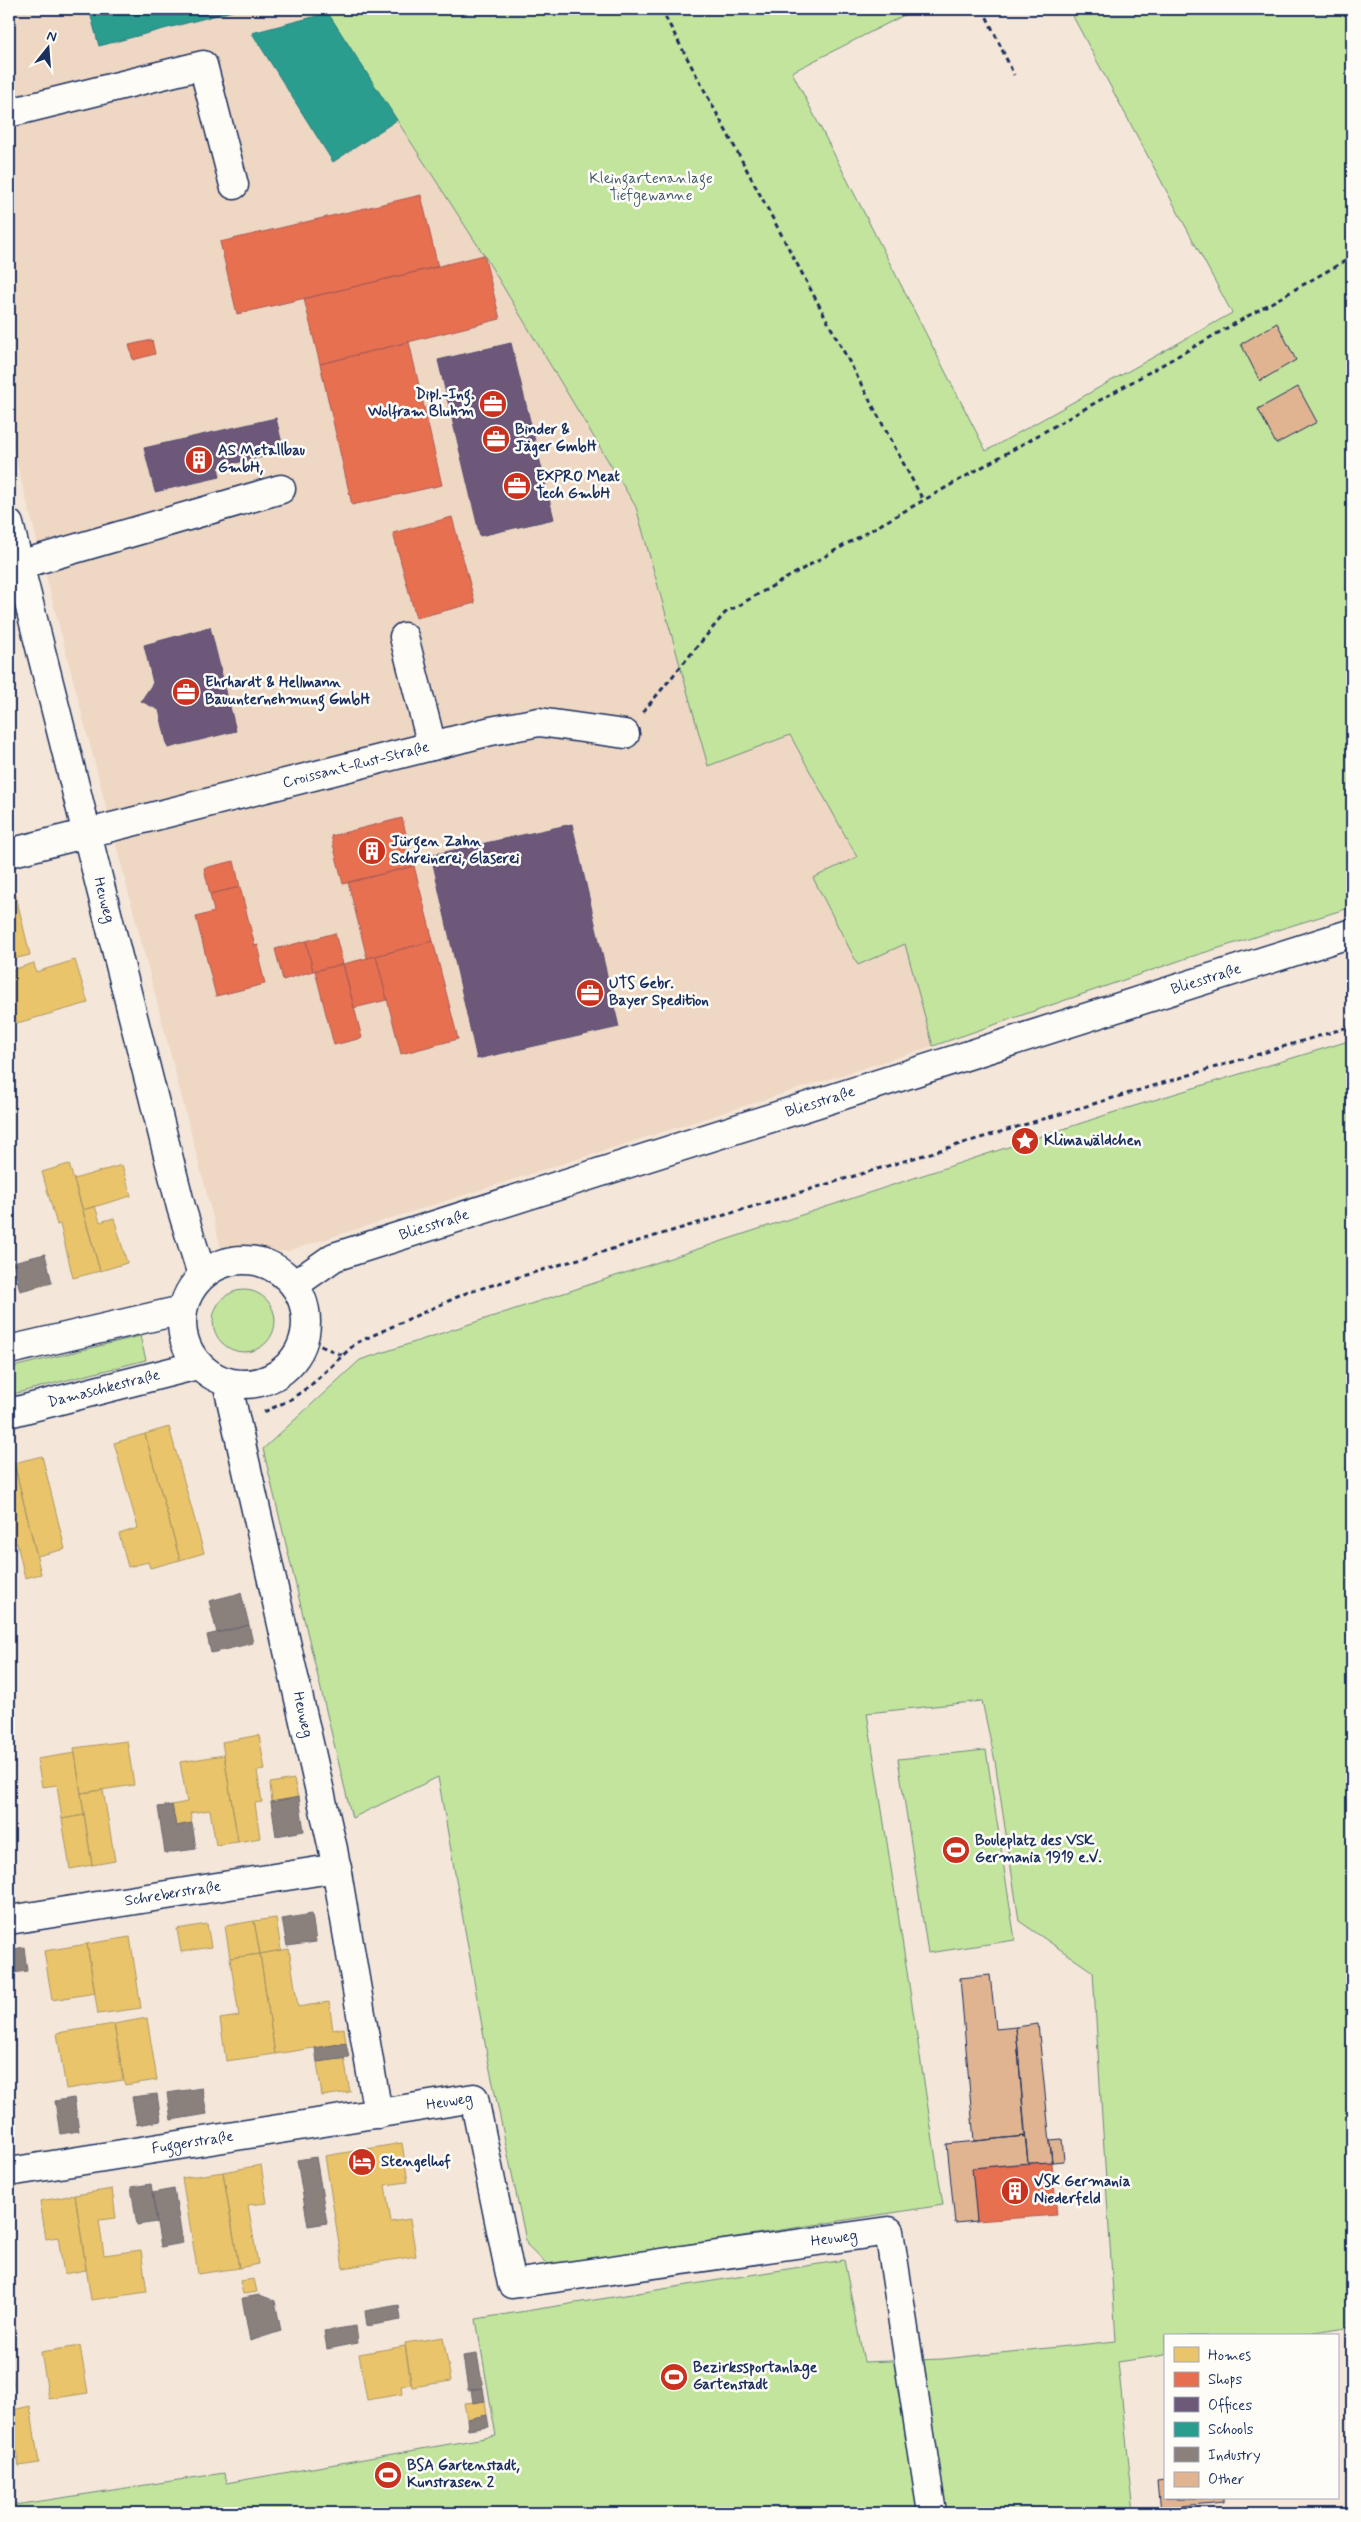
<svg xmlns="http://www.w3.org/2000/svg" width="1361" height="2522" font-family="Mynerve,sans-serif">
  <rect width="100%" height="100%" fill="#f4e6d8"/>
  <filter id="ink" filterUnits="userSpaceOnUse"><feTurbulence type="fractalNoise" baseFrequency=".02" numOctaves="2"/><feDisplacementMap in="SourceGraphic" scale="10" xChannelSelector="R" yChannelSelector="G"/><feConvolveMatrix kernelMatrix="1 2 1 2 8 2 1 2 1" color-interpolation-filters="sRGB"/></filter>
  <g filter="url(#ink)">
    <!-- built -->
    <path fill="#eed7c3" d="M 9,9 L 325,9 L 484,255 L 636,507 L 708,765 L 790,735 L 857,857 L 814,878 L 858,965 L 905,943 L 933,1046 L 288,1251 L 222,1252 L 9,433 Z"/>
    <!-- green -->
    <path fill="#c3e49d" stroke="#6f8a7e" d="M 325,9 L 916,9 L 792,72 L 986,451 L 1232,313 L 1069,9 L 1352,9 L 1352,907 L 1190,957 L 933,1046 L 905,944 L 858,965 L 813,878 L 857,857 L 790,735 L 708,766 L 636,507 L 484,255 Z
      M 1352,1040 L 1352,2326 L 1289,2336 L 1165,2336 L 1165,2355 L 1118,2362 L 1134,2513 L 9,2513 L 9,2506 L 224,2473 L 226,2483 L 496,2436 L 476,2319 L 844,2260 L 864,2362 L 943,2359 L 1116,2341 L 1093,1972 L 1019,1921 L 995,1761 L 982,1701 L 867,1713 L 943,2205 L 555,2265 L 546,2263 L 527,2245 L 488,2060 L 438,1777 L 352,1818 L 263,1449 L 360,1360 L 1118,1111 Z
      M213 1321a31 31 0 1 1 62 0a31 31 0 1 1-62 0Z
      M 140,1336 L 146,1360 L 9,1395 L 9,1368 Z
      M 986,1750 L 1015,1940 L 928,1953 L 898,1759 Z"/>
    <!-- homes -->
    <path fill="#e9c46a" stroke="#ab9766" d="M 15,892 L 30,955 L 9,960 L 9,893 Z
      M 75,960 L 88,1003 L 17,1023 L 9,993 L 9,971 L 34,963 L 36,972 Z
      M 69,1164 L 100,1271 L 73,1278 L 60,1224 L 57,1225 L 42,1172 Z
      M 122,1165 L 131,1196 L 83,1210 L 74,1179 Z
      M 95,1206 L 100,1222 L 114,1218 L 127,1263 L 100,1271 L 83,1210 Z
      M 169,1427 L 204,1553 L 180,1560 L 145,1434 Z
      M 145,1434 L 180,1560 L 150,1568 L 148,1562 L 128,1567 L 119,1534 L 138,1528 L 114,1443 Z
      M 42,1456 L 65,1549 L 37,1556 L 14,1463 Z
      M 14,1463 L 41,1574 L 25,1578 L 17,1543 L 9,1545 L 9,1464 Z
      M 259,1735 L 265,1770 L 257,1771 L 262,1802 L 255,1803 L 260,1838 L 238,1842 L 222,1742 Z
      M 127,1741 L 134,1785 L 81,1793 L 74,1748 Z
      M 75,1753 L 84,1815 L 62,1819 L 57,1785 L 42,1787 L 37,1759 Z
      M 224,1755 L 238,1842 L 216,1845 L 210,1810 L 190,1813 L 192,1823 L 176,1826 L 172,1805 L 187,1802 L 180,1762 Z
      M 294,1779 L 298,1798 L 272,1802 L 270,1783 Z
      M 103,1790 L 115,1861 L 92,1865 L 81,1793 Z
      M 84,1815 L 92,1865 L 70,1869 L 62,1819 Z
      M 276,1918 L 281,1950 L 260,1954 L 254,1921 Z
      M 254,1921 L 260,1954 L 230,1958 L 225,1926 Z
      M 207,1924 L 211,1947 L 181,1952 L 177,1929 Z
      M 130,1937 L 141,2008 L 98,2014 L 87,1944 Z
      M 87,1944 L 95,1993 L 52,2000 L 44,1951 Z
      M 289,1949 L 298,2007 L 329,2002 L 333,2030 L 344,2028 L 346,2043 L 275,2054 L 260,1954 Z
      M 260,1954 L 275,2054 L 226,2061 L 220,2019 L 239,2016 L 230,1958 Z
      M 147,2018 L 157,2080 L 125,2085 L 114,2024 Z
      M 114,2024 L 123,2080 L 66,2089 L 57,2033 Z
      M 344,2058 L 350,2092 L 322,2096 L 317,2062 Z
      M 402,2143 L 408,2182 L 385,2185 L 391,2222 L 410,2219 L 416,2256 L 343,2268 L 325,2156 Z
      M 261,2165 L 267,2203 L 248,2205 L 258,2264 L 239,2268 L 223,2172 Z
      M 223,2172 L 239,2268 L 198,2274 L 182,2178 Z
      M 112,2189 L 116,2218 L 99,2220 L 104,2255 L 141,2250 L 147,2292 L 91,2300 L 75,2195 Z
      M 75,2195 L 86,2270 L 64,2274 L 58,2237 L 46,2239 L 40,2201 Z
      M 254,2279 L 257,2292 L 243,2294 L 240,2281 Z
      M 443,2337 L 451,2381 L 412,2387 L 405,2343 Z
      M 80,2346 L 88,2393 L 49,2399 L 41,2352 Z
      M 405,2346 L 411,2384 L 401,2386 L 402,2394 L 367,2400 L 359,2354 Z
      M 9,2371 L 11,2371 L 13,2385 L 9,2386 L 12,2410 L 9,2411 Z
      M 485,2401 L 487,2415 L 467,2419 L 464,2403 Z
      M 30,2406 L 39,2463 L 19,2466 L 16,2447 L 9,2448 L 9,2411 Z"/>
    <!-- shops -->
    <path fill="#e76f51" stroke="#aa5c55" d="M 421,195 L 438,267 L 237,314 L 220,242 Z
      M 484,255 L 500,319 L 320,364 L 304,299 Z
      M 152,340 L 155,354 L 133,360 L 129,345 Z
      M 409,342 L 442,485 L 352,505 L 320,364 Z
      M 452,517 L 475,603 L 416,618 L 393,533 Z
      M 402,818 L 414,866 L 343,884 L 331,836 Z
      M 234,861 L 240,887 L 210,894 L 204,868 Z
      M 414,866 L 433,941 L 367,958 L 348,882 Z
      M 240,887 L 255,946 L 258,945 L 261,958 L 259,959 L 265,984 L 216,996 L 196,917 L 214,912 L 210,894 Z
      M 335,933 L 343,964 L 313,971 L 306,941 Z
      M 306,941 L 313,971 L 283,980 L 275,949 Z
      M 433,941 L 458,1039 L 401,1054 L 376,956 Z
      M 376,956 L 387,1000 L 354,1008 L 343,964 Z
      M 343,964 L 362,1038 L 334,1045 L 315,971 Z
      M 1052,2162 L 1057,2215 L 977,2221 L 972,2168 Z"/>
    <!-- offices -->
    <path fill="#6d597a" stroke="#544c72" d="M 511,343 L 554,519 L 480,536 L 438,360 Z
      M 276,418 L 284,452 L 218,467 L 220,477 L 155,492 L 144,448 Z
      M 210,627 L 236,731 L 168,748 L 159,710 L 141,701 L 153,683 L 144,645 Z
      M 572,824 L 619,1027 L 477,1059 L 431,855 Z"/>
    <!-- schools -->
    <path fill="#2a9d8f" stroke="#267c80" d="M 89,9 L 240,9 L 99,46 Z
      M 328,13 L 397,120 L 333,162 L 252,33 Z"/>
    <!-- industry -->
    <path fill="#8a817c" stroke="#696873" d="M 45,1254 L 52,1283 L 20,1291 L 13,1262 Z
      M 241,1593 L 249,1625 L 217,1633 L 209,1601 Z
      M 249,1625 L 253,1643 L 211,1653 L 207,1635 Z
      M 299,1797 L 304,1831 L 276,1836 L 271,1802 Z
      M 172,1805 L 176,1826 L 192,1823 L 196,1849 L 165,1853 L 158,1807 Z
      M 312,1914 L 316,1942 L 287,1946 L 282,1919 Z
      M 24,1947 L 27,1971 L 13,1973 L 9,1950 Z
      M 346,2043 L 349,2058 L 317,2062 L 315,2048 Z
      M 202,2088 L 207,2114 L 171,2120 L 167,2093 Z
      M 157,2094 L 161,2121 L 137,2125 L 132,2097 Z
      M 74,2098 L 79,2131 L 60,2134 L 55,2101 Z
      M 316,2157 L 327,2223 L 308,2226 L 297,2160 Z
      M 151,2184 L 157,2222 L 137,2225 L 131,2187 Z
      M 174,2189 L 183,2243 L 161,2247 L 152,2193 Z
      M 260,2295 L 275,2301 L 281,2331 L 250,2341 L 242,2298 Z
      M 399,2305 L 401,2320 L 367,2326 L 365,2311 Z
      M 356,2326 L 358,2343 L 327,2349 L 324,2331 Z
      M 477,2354 L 483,2388 L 468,2390 L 463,2356 Z
      M 483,2388 L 485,2401 L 473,2403 L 471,2389 Z
      M 487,2415 L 489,2427 L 468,2430 L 467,2419 Z"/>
    <!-- building -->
    <path fill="#e0b491" stroke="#1b2f5e" d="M 1277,323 L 1296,360 L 1260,381 L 1241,344 Z
      M 1298,387 L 1317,422 L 1276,444 L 1258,409 Z
      M 990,1975 L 996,2029 L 1016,2027 L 1025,2136 L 974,2141 L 960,1978 Z
      M 1038,2024 L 1052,2162 L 1028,2163 L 1016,2027 Z
      M 1025,2136 L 1028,2163 L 972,2168 L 977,2221 L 955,2223 L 947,2144 Z
      M 1062,2139 L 1064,2161 L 1052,2162 L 1050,2140 Z
      M 1165,2480 L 1165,2498 L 1223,2498 L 1223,2502 L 1181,2506 L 1182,2513 L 1160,2513 L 1157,2481 Z"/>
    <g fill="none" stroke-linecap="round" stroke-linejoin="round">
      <defs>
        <g id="minor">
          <path d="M 9,113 L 203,65 L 234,185"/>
          <path id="s1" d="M 9,524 L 181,1207 L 202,1275"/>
          <path d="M 19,565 L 281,489"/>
          <path d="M 404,637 L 432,746"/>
          <path id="s2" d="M 9,853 L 491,731 L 539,722 L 625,734"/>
          <circle cx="244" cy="1322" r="62"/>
          <path id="s3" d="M 294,1285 L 334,1257 L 1352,933"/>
          <path d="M 9,1350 L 182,1310"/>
          <path id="s4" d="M 227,1382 L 333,1849 L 378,2114"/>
          <path id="s5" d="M 9,1413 L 198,1365"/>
          <path id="s6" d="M 9,1920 L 337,1868"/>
          <path id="s7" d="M 9,2172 L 474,2098 L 512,2284 L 889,2231 L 932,2513"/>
        </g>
      </defs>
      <!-- minor casing -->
      <use href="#minor" stroke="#1b2f5e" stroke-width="31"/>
      <!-- path -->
      <path stroke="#1b2f5e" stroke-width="3" stroke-dasharray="5 4" stroke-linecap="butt" d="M 661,9 L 923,500
        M 983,9 L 1014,75
        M 643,712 L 725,613 L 1352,257
        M 304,1339 L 342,1355
        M 264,1412 L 290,1400 L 311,1385 L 356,1343 L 466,1293 L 1352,1026"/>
      <!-- minor -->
      <use href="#minor" stroke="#fdfcf7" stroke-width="28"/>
    </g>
  </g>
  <!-- icons -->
  <defs>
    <symbol id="office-disc" viewBox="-11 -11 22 22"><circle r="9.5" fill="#c8321e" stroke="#fdfcf7"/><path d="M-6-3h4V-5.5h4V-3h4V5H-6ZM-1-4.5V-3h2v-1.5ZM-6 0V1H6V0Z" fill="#fff"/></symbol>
    <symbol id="building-disc" viewBox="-11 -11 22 22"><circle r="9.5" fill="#c8321e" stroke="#fdfcf7"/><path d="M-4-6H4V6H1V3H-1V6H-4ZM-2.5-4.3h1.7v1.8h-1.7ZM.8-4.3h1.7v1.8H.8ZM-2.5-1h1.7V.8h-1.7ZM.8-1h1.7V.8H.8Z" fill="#fff"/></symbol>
    <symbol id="sight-disc" viewBox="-11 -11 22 22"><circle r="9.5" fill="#c8321e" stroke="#fdfcf7"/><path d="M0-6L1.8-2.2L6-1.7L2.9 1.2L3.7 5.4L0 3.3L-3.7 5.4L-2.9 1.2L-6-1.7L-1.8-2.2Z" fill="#fff"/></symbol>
    <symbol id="stadium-disc" viewBox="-11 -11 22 22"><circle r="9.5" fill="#c8321e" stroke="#fdfcf7"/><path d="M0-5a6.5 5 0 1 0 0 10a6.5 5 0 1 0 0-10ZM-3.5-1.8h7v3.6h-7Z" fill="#fff"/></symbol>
    <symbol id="hotel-disc" viewBox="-11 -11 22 22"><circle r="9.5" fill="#c8321e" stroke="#fdfcf7"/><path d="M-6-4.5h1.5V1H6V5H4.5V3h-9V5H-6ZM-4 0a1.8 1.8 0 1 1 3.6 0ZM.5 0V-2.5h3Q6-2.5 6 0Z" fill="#fff"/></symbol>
  </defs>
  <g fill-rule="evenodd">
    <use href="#office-disc" x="477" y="388" width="32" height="32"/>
    <use href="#office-disc" x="480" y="423" width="32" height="32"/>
    <use href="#building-disc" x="183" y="444" width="32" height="32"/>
    <use href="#office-disc" x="501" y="470" width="32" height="32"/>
    <use href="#office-disc" x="170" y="676" width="32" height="32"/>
    <use href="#building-disc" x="356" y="835" width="32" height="32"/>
    <use href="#office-disc" x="574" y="977" width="32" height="32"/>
    <use href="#sight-disc" x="1009" y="1125" width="32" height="32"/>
    <use href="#stadium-disc" x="940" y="1834" width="32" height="32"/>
    <use href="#hotel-disc" x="346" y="2146" width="32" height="32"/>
    <use href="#building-disc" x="999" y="2175" width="32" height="32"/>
    <use href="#stadium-disc" x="658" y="2361" width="32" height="32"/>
    <use href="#stadium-disc" x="372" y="2459" width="32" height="32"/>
  </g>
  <g text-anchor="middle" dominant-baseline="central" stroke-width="5" stroke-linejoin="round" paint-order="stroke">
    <!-- park labels -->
    <g font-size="15" fill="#455c6e" stroke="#fdfcf7">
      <text x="651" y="179">Kleingartenanlage<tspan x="651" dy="17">Tiefgewanne</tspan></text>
    </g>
    <!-- poi labels -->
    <g font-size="15" font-weight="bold" fill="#1b2f5e" stroke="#fdfcf7" text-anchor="start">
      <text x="474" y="395" text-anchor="end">Dipl.-Ing.<tspan x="474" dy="17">Wolfram Bluhm</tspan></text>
      <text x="515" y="430">Binder &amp;<tspan x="515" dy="17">Jäger GmbH</tspan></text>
      <text x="218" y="451">AS Metallbau<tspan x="218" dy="17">GmbH,</tspan></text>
      <text x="536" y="477">EXPRO Meat<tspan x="536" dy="17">Tech GmbH</tspan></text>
      <text x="205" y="683">Ehrhardt &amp; Hellmann<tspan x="205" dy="17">Bauunternehmung GmbH</tspan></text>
      <text x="391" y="842">Jürgen Zahn<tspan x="391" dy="17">Schreinerei, Glaserei</tspan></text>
      <text x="609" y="984">UTS Gebr.<tspan x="609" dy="17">Bayer Spedition</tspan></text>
      <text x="1044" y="1141">Klimawäldchen</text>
      <text x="975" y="1841">Bouleplatz des VSK<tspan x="975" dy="17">Germania 1919 e.V.</tspan></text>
      <text x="381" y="2162">Stengelhof</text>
      <text x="1034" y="2182">VSK Germania<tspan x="1034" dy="17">Niederfeld</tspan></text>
      <text x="693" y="2368">Bezirkssportanlage<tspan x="693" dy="17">Gartenstadt</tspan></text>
      <text x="407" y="2466">BSA Gartenstadt,<tspan x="407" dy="17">Kunstrasen 2</tspan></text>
    </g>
    <!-- street labels -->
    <g font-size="15" fill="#1b2f5e" stroke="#fdfcf7">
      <text stroke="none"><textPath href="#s2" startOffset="358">Croissant-Rust-Straße</textPath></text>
      <text stroke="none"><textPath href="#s1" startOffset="388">Heuweg</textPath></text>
      <text stroke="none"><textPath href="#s3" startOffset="964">Bliesstraße</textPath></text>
      <text stroke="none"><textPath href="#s3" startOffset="559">Bliesstraße</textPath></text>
      <text stroke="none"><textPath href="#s3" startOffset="154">Bliesstraße</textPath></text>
      <text stroke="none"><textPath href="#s5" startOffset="98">Damaschkestraße</textPath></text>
      <text stroke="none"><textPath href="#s4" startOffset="341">Heuweg</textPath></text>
      <text stroke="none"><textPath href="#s6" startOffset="166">Schreberstraße</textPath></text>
      <text stroke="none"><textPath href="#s7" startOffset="446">Heuweg</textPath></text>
      <text stroke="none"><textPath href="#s7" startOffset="186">Fuggerstraße</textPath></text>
      <text stroke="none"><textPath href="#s7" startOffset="986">Heuweg</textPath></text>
    </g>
  </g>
  <!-- margin -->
  <rect width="1361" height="2522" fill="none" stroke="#fdfcf7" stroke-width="30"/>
  <rect x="15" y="15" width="1331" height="2492" fill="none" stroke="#1b2f5e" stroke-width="2" filter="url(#ink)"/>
  <!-- legend -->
  <rect x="1164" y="2334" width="175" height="165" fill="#fdfcf7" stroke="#a3aaba"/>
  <rect x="1174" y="2347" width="25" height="15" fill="#e9c46a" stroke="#a3aaba"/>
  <text x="1208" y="2360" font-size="15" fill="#1b2f5e">Homes</text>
  <rect x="1174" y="2372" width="25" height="15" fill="#e76f51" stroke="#a3aaba"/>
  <text x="1208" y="2384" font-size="15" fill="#1b2f5e">Shops</text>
  <rect x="1174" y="2397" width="25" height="15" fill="#6d597a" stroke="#a3aaba"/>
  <text x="1208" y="2410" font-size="15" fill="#1b2f5e">Offices</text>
  <rect x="1174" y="2422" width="25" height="15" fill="#2a9d8f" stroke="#a3aaba"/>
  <text x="1208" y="2434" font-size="15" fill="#1b2f5e">Schools</text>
  <rect x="1174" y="2447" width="25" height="15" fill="#8a817c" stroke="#a3aaba"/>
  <text x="1208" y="2460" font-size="15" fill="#1b2f5e">Industry</text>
  <rect x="1174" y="2472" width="25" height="15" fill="#e0b491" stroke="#a3aaba"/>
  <text x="1208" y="2484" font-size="15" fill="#1b2f5e">Other</text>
  <!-- north arrow -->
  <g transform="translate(48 48) rotate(17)" stroke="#fdfcf7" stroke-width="4" paint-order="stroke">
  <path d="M0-4L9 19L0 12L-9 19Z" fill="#1b2f5e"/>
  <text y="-8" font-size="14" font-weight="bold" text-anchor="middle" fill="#1b2f5e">N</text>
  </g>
</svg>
